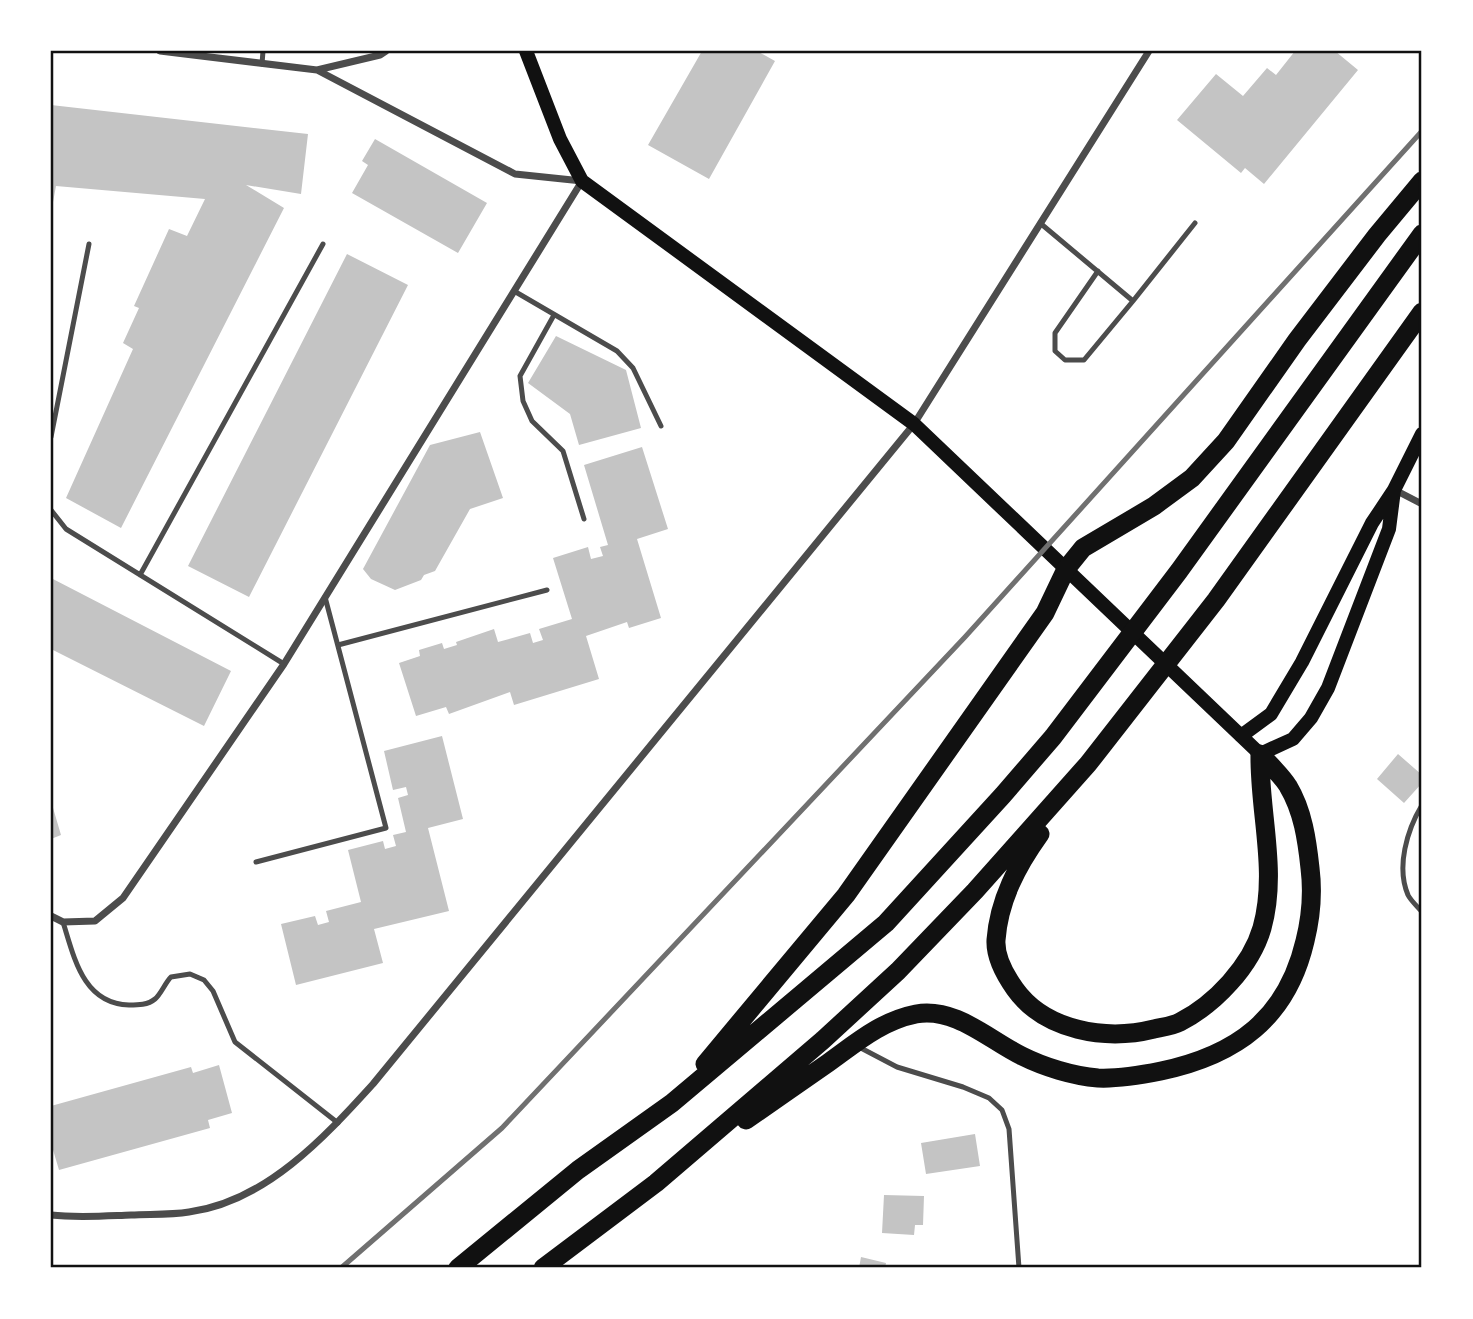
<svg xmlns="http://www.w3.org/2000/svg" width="1473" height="1319" font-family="'IBM Plex Sans',sans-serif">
  <rect width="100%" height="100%" fill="#fff"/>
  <!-- building -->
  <path fill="#c4c4c4" d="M 702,51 L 757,51 L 775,61 L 709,179 L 648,145 Z
    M 1295,51 L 1335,51 L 1358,70 L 1264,184 L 1245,168 L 1241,173 L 1177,120 L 1216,74 L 1243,96 L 1267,68 L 1276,75 Z
    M 51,105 L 308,134 L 301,194 L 246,185 L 284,208 L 121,528 L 66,498 L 133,349 L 123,343 L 139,308 L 134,306 L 169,229 L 187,236 L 205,199 L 56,186 L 51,213 L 51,173 L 53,173 L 53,165 L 51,165 Z
    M 375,139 L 487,203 L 458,253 L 352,193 L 368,165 L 362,161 Z
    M 347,254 L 408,285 L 249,597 L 188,566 Z
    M 556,336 L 626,370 L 641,428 L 579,445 L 570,414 L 528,383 Z
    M 480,432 L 503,498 L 470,509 L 435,571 L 424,575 L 421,580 L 395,590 L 371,579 L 363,569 L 430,445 Z
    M 642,447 L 668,529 L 637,539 L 661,618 L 629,628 L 627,622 L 586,636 L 599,679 L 514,705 L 510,692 L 449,714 L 446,707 L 416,716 L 399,663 L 420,656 L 419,650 L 442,643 L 444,649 L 457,645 L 456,642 L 494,629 L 498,642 L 530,633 L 533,643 L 543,640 L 539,629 L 572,619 L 553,558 L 588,547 L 591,559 L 603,556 L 600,547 L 608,545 L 584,465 Z
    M 51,578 L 231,671 L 204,726 L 51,649 Z
    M 442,736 L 463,819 L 428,828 L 449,911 L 374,929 L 383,963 L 296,985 L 281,924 L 315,916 L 318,925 L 329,922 L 326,911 L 361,902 L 348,850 L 383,841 L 385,849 L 396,846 L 393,835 L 406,832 L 398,798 L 408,795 L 406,787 L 393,790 L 384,751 Z
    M 1398,754 L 1422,775 L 1422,783 L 1404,803 L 1377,779 Z
    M 51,801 L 61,835 L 51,839 Z
    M 219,1065 L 232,1113 L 208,1120 L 210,1128 L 59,1170 L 51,1143 L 51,1106 L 191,1067 L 193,1073 Z
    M 975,1134 L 980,1166 L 926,1174 L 921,1143 Z
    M 884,1195 L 924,1196 L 923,1225 L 915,1225 L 914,1235 L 882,1233 Z
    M 861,1257 L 886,1263 L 885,1268 L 859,1268 Z"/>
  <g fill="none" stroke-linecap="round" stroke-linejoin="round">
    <!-- service -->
    <path stroke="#4c4c4c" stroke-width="5" d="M 262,64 L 263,51
      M 1040,223 L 1133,301 L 1195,223
      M 1098,271 L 1055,333 L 1055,351 L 1065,360 L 1084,360 L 1133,301
      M 514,291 L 617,351 L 633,368 L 661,426
      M 554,315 L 520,376 L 523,401 L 532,421 L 563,451 L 584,519
      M 51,437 L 89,244
      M 51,510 L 66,529 L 284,664
      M 140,575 L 323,244
      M 338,645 L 547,590
      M 1422,805 C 1407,830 1396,867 1408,895 C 1411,901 1418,907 1422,912
      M 256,862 L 386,828 L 325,597
      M 63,922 C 74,957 83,1004 129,1005 C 138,1005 148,1005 155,999 C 161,994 165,983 171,977 L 190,974 L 204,980 L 213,991 L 235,1042 L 338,1123
      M 857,1046 L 897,1067 L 963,1087 L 989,1098 L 1002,1110 L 1009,1129 L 1019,1268"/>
    <!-- minor -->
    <path stroke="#4c4c4c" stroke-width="7" d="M 317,70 L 380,55 L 386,51
      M 1395,490 L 1422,504
      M 51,916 L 63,922 L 95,921 L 123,898 L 284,664 L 582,181 L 515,174 L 317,70 L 160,51
      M 51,1215 C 77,1218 104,1216 131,1215 C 150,1214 170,1215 189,1212 C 265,1202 324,1138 373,1084 L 914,424 L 1149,51"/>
    <!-- secondary -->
    <path stroke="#111" stroke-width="14" d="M 526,51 L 560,139 L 582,181 L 914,424 L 1260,754 L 1293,739 L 1311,718 L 1328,688 L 1389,529 L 1394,490
      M 1241,736 L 1271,714 L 1302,662 L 1372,523 L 1394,490 L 1422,434"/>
    <!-- trunk -->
    <path stroke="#111" stroke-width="19" d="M 1040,834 C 1017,866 999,900 996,940 C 995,958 1005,975 1015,989 C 1045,1031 1106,1041 1154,1029 C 1163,1027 1172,1026 1180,1022 C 1215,1004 1251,966 1262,928 C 1278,871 1259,812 1260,754
      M 705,1064 L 846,895 L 1045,613 L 1066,569 L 1083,548 L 1154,506 L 1192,478 L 1226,441 L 1297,340 L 1377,235 L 1422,181
      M 746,1120 C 773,1101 801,1082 828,1063 C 856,1043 881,1021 916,1014 C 956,1007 989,1040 1022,1056 C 1044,1067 1073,1076 1098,1078 C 1119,1079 1141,1075 1161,1071 C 1237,1055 1287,1018 1305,941 C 1311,917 1313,892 1310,868 C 1307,840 1303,811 1288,786 C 1281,775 1269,764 1260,754
      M 458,1268 L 578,1170 L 672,1103 L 886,923 L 1003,795 L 1053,737 L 1179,571 L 1422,234
      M 543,1268 L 656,1183 L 823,1040 L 898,971 L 975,891 L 1088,764 L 1216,600 L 1422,312"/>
    <!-- rail -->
    <path stroke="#707070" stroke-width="5" d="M 341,1268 L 502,1128 L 965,637 L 1422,131"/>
  </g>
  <!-- border -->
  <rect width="1473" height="1319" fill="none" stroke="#ffffff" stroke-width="105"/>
  <rect x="52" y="52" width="1368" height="1214" fill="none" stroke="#111" stroke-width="2.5"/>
</svg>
